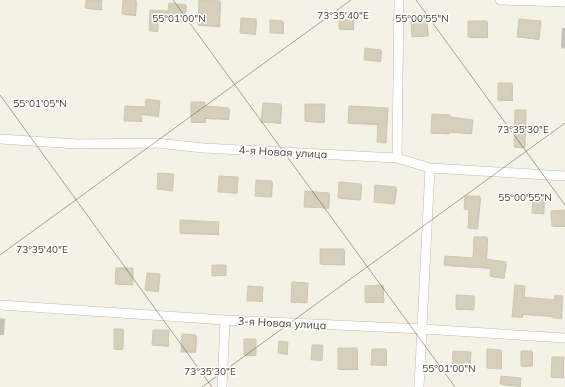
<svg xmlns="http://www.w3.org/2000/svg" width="565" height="387" font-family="Mulish,sans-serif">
  <rect width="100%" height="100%" fill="#f4f2e7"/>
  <!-- shadow -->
  <path fill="#0003" d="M 87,0 L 102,0 L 102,10 L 88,9 L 86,8 Z
    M 136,1 L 137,3 L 136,16 L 124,15 L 123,14 Z
    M 220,2 L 221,3 L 220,27 L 200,26 L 199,25 Z
    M 186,6 L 187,7 L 185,22 L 159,19 L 158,32 L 150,31 L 151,11 L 169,12 Z
    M 353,14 L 354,15 L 354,30 L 341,30 L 340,28 Z
    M 255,20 L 257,21 L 256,35 L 241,33 Z
    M 271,21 L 283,22 L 284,23 L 284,34 L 272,33 L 271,32 Z
    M 427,21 L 429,36 L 415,37 L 413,36 Z
    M 487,22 L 488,23 L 488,38 L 471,38 L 469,37 Z
    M 540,22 L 541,23 L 539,40 L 518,37 Z
    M 562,28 L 565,28 L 565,49 L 561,47 Z
    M 381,51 L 382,52 L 381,62 L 365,60 Z
    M 512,84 L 513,85 L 513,101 L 500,101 L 499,99 Z
    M 159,102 L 160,103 L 159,117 L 142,115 L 142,122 L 127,121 L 126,120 Z
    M 204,103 L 205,107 L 228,109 L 230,110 L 229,120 L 206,119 L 206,123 L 193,123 L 192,122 Z
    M 281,105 L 282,106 L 281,124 L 262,121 Z
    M 324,105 L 325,106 L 325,123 L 307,122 L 306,121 Z
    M 387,109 L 388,110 L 386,143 L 378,142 L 379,125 L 350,124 L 349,122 Z
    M 525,111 L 526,112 L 525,148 L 516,148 L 515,147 Z
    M 450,116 L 451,119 L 472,121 L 473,122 L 472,134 L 450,132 L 450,134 L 433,134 L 432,132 Z
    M 173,175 L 174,176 L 173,191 L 158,189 Z
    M 237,178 L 238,179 L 237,194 L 219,191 Z
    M 271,182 L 273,183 L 272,197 L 256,195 Z
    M 361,185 L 362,186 L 361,200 L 340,199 L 339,198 Z
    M 395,188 L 397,189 L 395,204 L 375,201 Z
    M 329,194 L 330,195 L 329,209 L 305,206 Z
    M 480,197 L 481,199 L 478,229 L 470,229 L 469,228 L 470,210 L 465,209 Z
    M 544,198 L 545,200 L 544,214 L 534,214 L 533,213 Z
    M 565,211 L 565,227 L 554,227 L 553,226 Z
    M 218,223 L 219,224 L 219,235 L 182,234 L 181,232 Z
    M 487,238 L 488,239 L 487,260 L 507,264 L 504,279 L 492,277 L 491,276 L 492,269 L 446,266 L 445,265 L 474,259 Z
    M 321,250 L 344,250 L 345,251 L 345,265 L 322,265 L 321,264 Z
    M 225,266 L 226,276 L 214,276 L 213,275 Z
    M 132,269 L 133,270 L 133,285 L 118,285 L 116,284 Z
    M 159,275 L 160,276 L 159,292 L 147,291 L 146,290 Z
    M 307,284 L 308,285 L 307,303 L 293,303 L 292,301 Z
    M 383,286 L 384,287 L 384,303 L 367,303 L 366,302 Z
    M 524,287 L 525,288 L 524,298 L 555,301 L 562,297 L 563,298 L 562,319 L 555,318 L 554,317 L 523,315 L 523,318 L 514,317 L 513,316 Z
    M 262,288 L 263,289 L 263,302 L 248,300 Z
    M 474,297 L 475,298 L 474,310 L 458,310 L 457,309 Z
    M 0,318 L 5,319 L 4,335 L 0,335 Z
    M 123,330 L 124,331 L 123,350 L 116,350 L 115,349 Z
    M 168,331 L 169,333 L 169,347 L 153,345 Z
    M 196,336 L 197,337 L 196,353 L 183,352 L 182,351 Z
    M 255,340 L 256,341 L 256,356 L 246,356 L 245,355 Z
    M 287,343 L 288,344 L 288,355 L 280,354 L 279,353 Z
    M 322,346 L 323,347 L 322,361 L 313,360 L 312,359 Z
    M 357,349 L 358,350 L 358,370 L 340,370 L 339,369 Z
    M 386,350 L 387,351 L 387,366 L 373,365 L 372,364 Z
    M 488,350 L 501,351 L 502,352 L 502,369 L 489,369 L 488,368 Z
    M 532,352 L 533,353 L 533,366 L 523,367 L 522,365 Z
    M 470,353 L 471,354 L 471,369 L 453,367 Z
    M 563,358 L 564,359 L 564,378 L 553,378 L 552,377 Z
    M 502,377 L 520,379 L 521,380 L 521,387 L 502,385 L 501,384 Z"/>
  <!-- building -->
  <path fill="#d5cfbc" stroke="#d0c8b0" d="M 86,0 L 102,0 L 101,10 L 85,8 Z
    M 123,0 L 136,0 L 135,15 L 122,14 Z
    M 199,0 L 220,1 L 219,26 L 198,25 Z
    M 169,3 L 186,5 L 184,22 L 158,18 L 158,31 L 149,31 L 150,10 L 168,11 Z
    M 339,13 L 353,13 L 353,29 L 339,29 Z
    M 241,18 L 256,19 L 255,34 L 240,33 Z
    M 519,19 L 541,21 L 539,39 L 517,37 Z
    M 270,20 L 283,21 L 283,33 L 270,33 Z
    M 427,20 L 428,36 L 412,37 L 411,21 Z
    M 468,21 L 487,21 L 487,37 L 468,37 Z
    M 365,48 L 381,50 L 380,61 L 364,60 Z
    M 498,83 L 512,83 L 512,100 L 498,100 Z
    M 146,99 L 160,101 L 158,116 L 142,114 L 141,121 L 124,121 L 125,106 L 145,107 Z
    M 191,102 L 205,102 L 205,106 L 229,108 L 228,119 L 205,118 L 205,122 L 191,122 Z
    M 263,103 L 281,104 L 280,123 L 261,122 Z
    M 305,104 L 325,104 L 324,122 L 305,121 Z
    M 349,106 L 388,108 L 386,143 L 377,142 L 378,124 L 348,123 Z
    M 515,110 L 526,110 L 525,147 L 514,147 Z
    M 432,114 L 450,115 L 450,117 L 473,120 L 471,134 L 449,132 L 449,134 L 431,133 Z
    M 158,173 L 174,174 L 172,191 L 157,189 Z
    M 219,176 L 238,177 L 237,193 L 218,192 Z
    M 256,180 L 272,181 L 271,197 L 255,196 Z
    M 339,182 L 361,184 L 360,200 L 338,198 Z
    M 375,185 L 396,187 L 394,204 L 374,202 Z
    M 305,191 L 329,193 L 328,208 L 304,207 Z
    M 465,196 L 480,196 L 477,229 L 468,228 L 469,210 L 464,209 Z
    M 533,197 L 544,197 L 544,214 L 532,213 Z
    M 565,210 L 565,226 L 552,226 L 551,211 Z
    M 180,220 L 219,222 L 218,234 L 180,233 Z
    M 474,237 L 487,237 L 486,259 L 506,262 L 504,278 L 490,276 L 491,268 L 444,265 L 445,256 L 473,258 Z
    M 320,249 L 344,249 L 344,265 L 320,264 Z
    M 212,265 L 226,265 L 226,275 L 212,276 Z
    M 116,268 L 133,268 L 133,285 L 115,284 Z
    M 147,273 L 160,274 L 158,291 L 145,290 Z
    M 292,282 L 308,283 L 307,303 L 291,302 Z
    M 383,285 L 384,302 L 365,302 L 365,286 Z
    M 515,285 L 525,286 L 524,297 L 554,300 L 555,295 L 563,296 L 561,318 L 553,318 L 553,316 L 522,314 L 522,317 L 512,317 Z
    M 248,286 L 263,287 L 262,301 L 247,301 Z
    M 456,295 L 474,296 L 474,310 L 456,309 Z
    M 114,329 L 123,329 L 123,349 L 114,349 Z
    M 153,330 L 169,330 L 168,346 L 152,345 Z
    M 182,334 L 196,335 L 195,352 L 181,352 Z
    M 244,339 L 256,339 L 256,355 L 244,355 Z
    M 279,341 L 288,342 L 287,354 L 278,353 Z
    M 312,345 L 323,345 L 322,360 L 311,360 Z
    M 338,348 L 357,348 L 357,369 L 338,369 Z
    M 372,349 L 386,349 L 386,365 L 371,365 Z
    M 487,349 L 501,350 L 501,369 L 487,368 Z
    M 453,351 L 471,352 L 470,368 L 452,367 Z
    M 521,351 L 532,351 L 532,366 L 521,366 Z
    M 552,357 L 564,357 L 563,378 L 551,377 Z
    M 501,376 L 521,378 L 520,386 L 500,384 Z"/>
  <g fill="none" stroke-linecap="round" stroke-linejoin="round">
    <defs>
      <path id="minor" d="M 500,0 L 565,2
        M 0,139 L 77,144 L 157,143 L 203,148 L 397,158 L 430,168 L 565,176
        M 397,158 L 399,0
        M 0,305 L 225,320 L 423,329 L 565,338
        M 222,387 L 225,320
        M 419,387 L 430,168"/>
    </defs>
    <!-- minor casing -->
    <use href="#minor" stroke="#bfbbaa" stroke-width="10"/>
    <!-- minor -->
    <use href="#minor" stroke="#fff" stroke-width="9"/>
  </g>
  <!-- ticks -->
  <path fill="none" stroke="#474236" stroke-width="1" stroke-opacity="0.45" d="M 173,0 L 455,387M 416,0 L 565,205M 0,95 L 212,387M 0,255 L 351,0M 202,387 L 565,123"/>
  <g text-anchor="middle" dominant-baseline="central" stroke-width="3" stroke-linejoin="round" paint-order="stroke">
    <!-- street labels -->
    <g font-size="11" fill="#474236" stroke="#fff">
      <text transform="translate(283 152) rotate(3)">4-я Новая улица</text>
      <text transform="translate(282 323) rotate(3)">3-я Новая улица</text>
    </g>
  </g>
  <g font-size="10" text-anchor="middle" fill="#474236" stroke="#fff" stroke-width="3" stroke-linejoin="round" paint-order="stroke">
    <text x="343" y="19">73°35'40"E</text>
    <text x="179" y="22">55°01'00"N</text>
    <text x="422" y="22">55°00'55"N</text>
    <text x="40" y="107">55°01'05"N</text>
    <text x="523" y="133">73°35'30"E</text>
    <text x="525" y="201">55°00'55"N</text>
    <text x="42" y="253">73°35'40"E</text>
    <text x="449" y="372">55°01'00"N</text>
    <text x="210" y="375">73°35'30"E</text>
  </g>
</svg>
